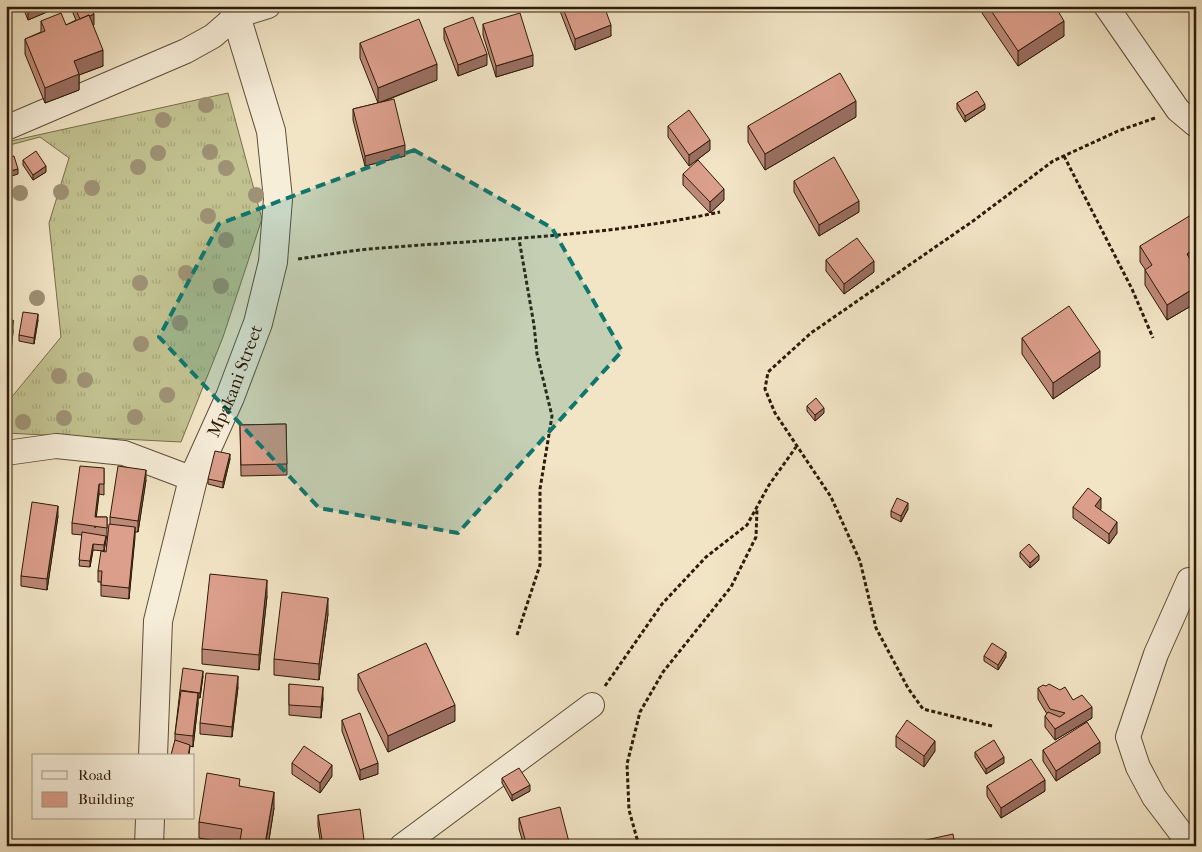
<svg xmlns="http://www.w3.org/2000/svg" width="1202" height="852" font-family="'IM FELL French Canon',serif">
  <defs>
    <pattern id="grass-tufts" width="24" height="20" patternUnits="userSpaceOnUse" patternTransform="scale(1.25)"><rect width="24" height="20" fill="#c2c290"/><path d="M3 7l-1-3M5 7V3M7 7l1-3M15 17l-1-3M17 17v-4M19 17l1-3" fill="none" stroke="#a7a67b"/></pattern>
  </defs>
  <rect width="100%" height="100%" fill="#f2e5c6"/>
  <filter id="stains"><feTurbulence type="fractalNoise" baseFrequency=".004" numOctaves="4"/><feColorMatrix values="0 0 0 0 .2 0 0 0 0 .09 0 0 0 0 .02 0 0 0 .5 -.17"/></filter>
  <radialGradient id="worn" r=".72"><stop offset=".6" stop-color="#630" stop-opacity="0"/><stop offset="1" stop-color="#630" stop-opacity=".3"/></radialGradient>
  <!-- grass -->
  <path fill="url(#grass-tufts)" stroke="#786e4c" d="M 228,93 L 262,219 L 223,337 L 181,442 L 6,433 L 6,404 L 61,337 L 49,223 L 69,158 L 40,137 L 6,146 L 6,142 Z"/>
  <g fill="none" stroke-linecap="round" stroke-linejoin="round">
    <defs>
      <path id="minor" d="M 1106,6 L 1178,110 L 1196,125
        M 6,128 L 186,51 L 213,36 L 236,16 L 268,6
        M 6,453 L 56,446 L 124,453 L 193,479
        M 1189,580 L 1156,654 L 1128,737 L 1138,767 L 1154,797 L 1191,846
        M 402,846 L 592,705"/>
      <g id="tertiary">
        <path id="s1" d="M 153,756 L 158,621 L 193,479 L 230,397 L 258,323 L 273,262 L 278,199 L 271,131 L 233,6"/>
        <path d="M 149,846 L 150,818"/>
      </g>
    </defs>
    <!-- minor casing -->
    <use href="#minor" stroke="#5e4e37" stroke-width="26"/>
    <!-- tertiary casing -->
    <use href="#tertiary" stroke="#5e4e37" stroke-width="30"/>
    <!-- path -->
    <path stroke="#2d1b07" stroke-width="3" stroke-dasharray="4 2.5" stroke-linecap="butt" d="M 1064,156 L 1132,289 L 1153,338
      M 298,259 C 326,255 353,250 381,248 C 495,239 608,236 720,212
      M 517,635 L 540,565 L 540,489 L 552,416 L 537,354 L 534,325 L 519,239
      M 605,686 L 662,604 L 706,557 L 747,525 L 769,485 L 796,447
      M 992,726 L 923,709 L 908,688 L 876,628 L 860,561 L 831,497 L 775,413 L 765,389 L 768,372 L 811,333 L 973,221 L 1053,161 L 1118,131 L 1155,118
      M 639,846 L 629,810 L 627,764 L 640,712 L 663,672 L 731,587 L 756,537 L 757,510"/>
    <!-- minor -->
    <use href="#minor" stroke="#f7eeda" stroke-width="24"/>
    <!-- tertiary -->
    <use href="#tertiary" stroke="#f7eeda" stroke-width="28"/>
  </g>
  <!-- trees -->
  <g fill="#9e9174">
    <circle cx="206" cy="105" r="8"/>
    <circle cx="163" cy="120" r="8"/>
    <circle cx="210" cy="152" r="8"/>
    <circle cx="158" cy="153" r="8"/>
    <circle cx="138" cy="167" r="8"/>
    <circle cx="226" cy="168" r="8"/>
    <circle cx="92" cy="188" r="8"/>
    <circle cx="61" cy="192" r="8"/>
    <circle cx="20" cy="193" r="8"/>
    <circle cx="256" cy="195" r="8"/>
    <circle cx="208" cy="216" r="8"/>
    <circle cx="226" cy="240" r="8"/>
    <circle cx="186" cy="273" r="8"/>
    <circle cx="140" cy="283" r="8"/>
    <circle cx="221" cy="286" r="8"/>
    <circle cx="37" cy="298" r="8"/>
    <circle cx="180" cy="323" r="8"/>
    <circle cx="141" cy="344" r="8"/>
    <circle cx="59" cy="376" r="8"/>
    <circle cx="85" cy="380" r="8"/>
    <circle cx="167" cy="395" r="8"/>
    <circle cx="135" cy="417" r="8"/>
    <circle cx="64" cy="418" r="8"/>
    <circle cx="23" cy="422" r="8"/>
  </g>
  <!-- wall -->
  <path fill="#bd8978" stroke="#2d1b07" d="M 24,6 L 61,6 L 28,20 L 24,10 Z
    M 70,6 L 90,6 L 93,25 L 103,66 L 79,75 L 79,90 L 45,103 L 25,54 L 25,39 L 41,32 L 41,21 L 66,25 L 76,20 Z
    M 560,6 L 604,6 L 611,36 L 575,50 L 560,11 Z
    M 982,6 L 1055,6 L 1064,36 L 1018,66 L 982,13 Z
    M 483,24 L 533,66 L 496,77 L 483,35 Z
    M 444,28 L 487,65 L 458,76 L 444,39 Z
    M 360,43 L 437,80 L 382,102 L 405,156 L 365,166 L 353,120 L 353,109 L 378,103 L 360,58 Z
    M 957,103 L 985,109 L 965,122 L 957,109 Z
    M 856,117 L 765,170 L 748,142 L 748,126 Z
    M 668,126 L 710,150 L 689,166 L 668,137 Z
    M 23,160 L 46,172 L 33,180 L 23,165 Z
    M 683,174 L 724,200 L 710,213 L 683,185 Z
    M 794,181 L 859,212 L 819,236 L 794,192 Z
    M 1140,246 L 1194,266 L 1196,269 L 1196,303 L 1167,320 L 1145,285 L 1145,269 L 1140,262 Z
    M 826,260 L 874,272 L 844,294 L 826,271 Z
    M 6,319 L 13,331 L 11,353 L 6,353 Z
    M 38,320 L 34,344 L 19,341 L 19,335 Z
    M 1022,338 L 1100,367 L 1053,399 L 1022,354 Z
    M 807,406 L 824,413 L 815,421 L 807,411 Z
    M 286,424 L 287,475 L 241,476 L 240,425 Z
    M 230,459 L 223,488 L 208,484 L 208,479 Z
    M 104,468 L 104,495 L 99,494 L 96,517 L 107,517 L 107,538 L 106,538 L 104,551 L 93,550 L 90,567 L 79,566 L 82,535 L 72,534 L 72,523 Z
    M 146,480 L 138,532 L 135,532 L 129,599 L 101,596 L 101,582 L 98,582 L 98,571 L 106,552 L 110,524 L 110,517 Z
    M 1073,507 L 1101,509 L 1100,510 L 1117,533 L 1109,544 L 1073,518 Z
    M 908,509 L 901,522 L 891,517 L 891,511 Z
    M 58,516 L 47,590 L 21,586 L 21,576 Z
    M 1020,552 L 1039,560 L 1030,568 L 1020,557 Z
    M 267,596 L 259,670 L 202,664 L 202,649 Z
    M 328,614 L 319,680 L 274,675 L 274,659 Z
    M 984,656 L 1006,657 L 998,670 L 984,661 Z
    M 358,674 L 455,721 L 388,752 L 358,690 Z
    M 203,676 L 200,698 L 198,698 L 198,704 L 193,747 L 190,746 L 189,756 L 171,756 L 175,741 L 175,734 L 180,690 Z
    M 289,684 L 323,698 L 321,718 L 289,715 Z
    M 238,687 L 232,737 L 200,734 L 200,723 Z
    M 1038,688 L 1073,700 L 1092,718 L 1055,740 L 1045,727 L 1045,716 L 1047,714 L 1038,699 Z
    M 342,720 L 378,774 L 360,780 L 342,731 Z
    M 896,736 L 935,751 L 924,767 L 896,747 Z
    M 1043,750 L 1100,753 L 1056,781 L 1043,761 Z
    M 975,752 L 1004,763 L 986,774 L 975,757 Z
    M 292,763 L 332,776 L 320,793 L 292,774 Z
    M 502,778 L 530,791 L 512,801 L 502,783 Z
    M 240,786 L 274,808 L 268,846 L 240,846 L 240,845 L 199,838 L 199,822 Z
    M 987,786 L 1045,791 L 1001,818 L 987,796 Z
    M 318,815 L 364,840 L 364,846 L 321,846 L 318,826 Z
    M 519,818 L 570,846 L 524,846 L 519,829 Z"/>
  <!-- shaded-wall -->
  <path fill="#9a6f62" stroke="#2d1b07" d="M 36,6 L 61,6 L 28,20 L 28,9 Z
    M 94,14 L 94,25 L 80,31 L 80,20 Z
    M 1064,21 L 1064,36 L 1018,66 L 1018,51 Z
    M 611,25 L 611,36 L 575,50 L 575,39 Z
    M 103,50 L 103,66 L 79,75 L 79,90 L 45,103 L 45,88 L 74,61 Z
    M 487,54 L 487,65 L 458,76 L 458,65 Z
    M 533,55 L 533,66 L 496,77 L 496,66 Z
    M 437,64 L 437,80 L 378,103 L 378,88 Z
    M 856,101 L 856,117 L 765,170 L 765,154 Z
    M 985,104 L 985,109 L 965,122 L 965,116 Z
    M 710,140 L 710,150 L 689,166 L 689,155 Z
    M 405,145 L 405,156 L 365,166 L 365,156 Z
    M 46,166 L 46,172 L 33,180 L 33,175 Z
    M 18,169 L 18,174 L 6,178 L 6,172 Z
    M 724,189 L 724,200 L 710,213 L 710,202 Z
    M 859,201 L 859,212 L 819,236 L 819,225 Z
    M 1196,248 L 1196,264 L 1187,270 L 1187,254 Z
    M 874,261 L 874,272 L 844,294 L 844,284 Z
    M 1196,287 L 1196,303 L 1167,320 L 1167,305 Z
    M 38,314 L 38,320 L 34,344 L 34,338 Z
    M 13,320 L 13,331 L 11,353 L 11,343 Z
    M 1100,351 L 1100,367 L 1053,399 L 1053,383 Z
    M 824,408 L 824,413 L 815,421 L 815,415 Z
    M 230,454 L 230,459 L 223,488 L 223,482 Z
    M 146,470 L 146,480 L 138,532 L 138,521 Z
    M 99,484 L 99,494 L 95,528 L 95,517 Z
    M 1101,498 L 1101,509 L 1095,517 L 1095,506 Z
    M 908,503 L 908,509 L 901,522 L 901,516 Z
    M 58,506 L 58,516 L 47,590 L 47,579 Z
    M 1117,522 L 1117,533 L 1109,544 L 1109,534 Z
    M 135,527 L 135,538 L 129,599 L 129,588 Z
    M 106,536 L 106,541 L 104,551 L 104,545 Z
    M 93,544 L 93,550 L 90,567 L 90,561 Z
    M 1039,555 L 1039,560 L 1030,568 L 1030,563 Z
    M 267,580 L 267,596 L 259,670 L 259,655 Z
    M 328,598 L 328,614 L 319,680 L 319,664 Z
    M 1006,652 L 1006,657 L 998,670 L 998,665 Z
    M 203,671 L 203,676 L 200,698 L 200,693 Z
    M 238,676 L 238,687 L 232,737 L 232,727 Z
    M 323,687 L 323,698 L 321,718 L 321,707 Z
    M 198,693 L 198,704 L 193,747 L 193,736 Z
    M 455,705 L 455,721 L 388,752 L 388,736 Z
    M 1092,707 L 1092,718 L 1055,740 L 1055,729 Z
    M 935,741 L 935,751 L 924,767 L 924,756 Z
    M 1100,742 L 1100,753 L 1056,781 L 1056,771 Z
    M 1004,757 L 1004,763 L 986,774 L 986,769 Z
    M 378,763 L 378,774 L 360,780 L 360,770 Z
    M 332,765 L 332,776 L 320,793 L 320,783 Z
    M 1045,780 L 1045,791 L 1001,818 L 1001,808 Z
    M 530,785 L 530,791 L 512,801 L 512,795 Z
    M 274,792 L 274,808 L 268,846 L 265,846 Z"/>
  <!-- building -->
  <path fill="#dc9f8c" stroke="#2d1b07" d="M 27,6 L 36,6 L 28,9 Z
    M 74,6 L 90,6 L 94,14 L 90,16 L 89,15 L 80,19 Z
    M 562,6 L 604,6 L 611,25 L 575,39 Z
    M 988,6 L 1055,6 L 1064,21 L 1018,51 Z
    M 61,13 L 66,25 L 89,15 L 103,50 L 74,61 L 79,74 L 45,88 L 25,39 L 45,31 L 41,21 Z
    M 520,13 L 533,55 L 496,66 L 483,24 Z
    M 473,17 L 487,54 L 458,65 L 444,28 Z
    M 419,19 L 437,64 L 378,88 L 360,43 Z
    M 840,73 L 856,101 L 765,154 L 748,126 Z
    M 977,91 L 985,104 L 965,116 L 957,103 Z
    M 394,99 L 405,145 L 365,156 L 353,109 Z
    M 689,110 L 710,140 L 689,155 L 668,126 Z
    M 36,151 L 46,166 L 33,175 L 23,160 Z
    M 14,156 L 18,169 L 6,172 L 6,158 Z
    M 834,157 L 859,201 L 819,225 L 794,181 Z
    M 698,160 L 724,189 L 710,202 L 683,174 Z
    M 1196,212 L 1196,248 L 1187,254 L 1196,269 L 1196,287 L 1167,305 L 1145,270 L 1152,265 L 1140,246 Z
    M 857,238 L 874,261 L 844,284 L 826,260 Z
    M 1069,306 L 1100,351 L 1053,383 L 1022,338 Z
    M 23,312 L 38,314 L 34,338 L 19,335 Z
    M 6,319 L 13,320 L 11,343 L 6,342 Z
    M 816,398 L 824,408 L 815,415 L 807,406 Z
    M 286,424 L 287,464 L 241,465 L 240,425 Z
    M 215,451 L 230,454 L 223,482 L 208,479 Z
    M 80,466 L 104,468 L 104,484 L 99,484 L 95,517 L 107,517 L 107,528 L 72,523 Z
    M 118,466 L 146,470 L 138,521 L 110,517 Z
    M 1088,488 L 1101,498 L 1095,506 L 1117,522 L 1109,534 L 1073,507 Z
    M 897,498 L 908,503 L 901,516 L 891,511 Z
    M 32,502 L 58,506 L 47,579 L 21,576 Z
    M 109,524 L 135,527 L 129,588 L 101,585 L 102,571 L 98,571 L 101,551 L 106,552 Z
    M 82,532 L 106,536 L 104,545 L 93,544 L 90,561 L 79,560 Z
    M 1029,544 L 1039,555 L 1030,563 L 1020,552 Z
    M 210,574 L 267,580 L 259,655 L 202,649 Z
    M 282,592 L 328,598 L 319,664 L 274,659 Z
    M 426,643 L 455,705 L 388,736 L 358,674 Z
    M 992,643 L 1006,652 L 998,665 L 984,656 Z
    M 183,668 L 203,671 L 200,693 L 180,690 Z
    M 206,673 L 238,676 L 232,727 L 200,723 Z
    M 289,684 L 323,687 L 321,707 L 289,705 Z
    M 1049,684 L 1060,690 L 1065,687 L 1073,700 L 1082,695 L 1092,707 L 1055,729 L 1045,716 L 1048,712 L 1060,717 L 1065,713 L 1050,709 L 1038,688 L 1043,685 L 1046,686 Z
    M 181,691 L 198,693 L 193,736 L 175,734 Z
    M 360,713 L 378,763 L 360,770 L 342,720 Z
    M 907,720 L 935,741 L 924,756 L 896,736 Z
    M 1087,722 L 1100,742 L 1056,771 L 1043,750 Z
    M 175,740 L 190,745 L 188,756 L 174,756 L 171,755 Z
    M 994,740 L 1004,757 L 986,769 L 975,752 Z
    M 304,746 L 332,765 L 320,783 L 292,763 Z
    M 1031,759 L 1045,780 L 1001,808 L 987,786 Z
    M 519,768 L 530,785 L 512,795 L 502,778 Z
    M 207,773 L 240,779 L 239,786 L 274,792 L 265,844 L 240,840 L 242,829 L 199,822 Z
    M 560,807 L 570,846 L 527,846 L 519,818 Z
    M 360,809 L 364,840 L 328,846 L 323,846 L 318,815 Z
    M 953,834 L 955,846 L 909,846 L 908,844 Z"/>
  <!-- marked area -->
  <path fill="#0f766e" fill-opacity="0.2" stroke="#0f766e" stroke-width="4" stroke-dasharray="10 6" stroke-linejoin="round" d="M 414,150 L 552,228 L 622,351 L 458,533 L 319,508 L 159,337 L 219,224 Z"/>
  <g text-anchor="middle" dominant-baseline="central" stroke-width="4" stroke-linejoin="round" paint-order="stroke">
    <!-- street labels -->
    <g font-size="18" fill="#2d1b07" stroke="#f7eeda">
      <text stroke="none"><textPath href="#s1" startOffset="388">Mpakani Street</textPath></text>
    </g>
  </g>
  <!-- margin -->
  <rect width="1202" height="852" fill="none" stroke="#f2e5c6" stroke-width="25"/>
  <rect x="8" y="8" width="1187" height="837" fill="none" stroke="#2d1b07" stroke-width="2.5"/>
  <rect x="12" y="12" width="1177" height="827" fill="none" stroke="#2d1b07"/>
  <!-- legend -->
  <rect x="32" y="754" width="162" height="65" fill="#f7eeda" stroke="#a69a86"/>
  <rect x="42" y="771" width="25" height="8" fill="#f7eeda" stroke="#a69a86"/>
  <text x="78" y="780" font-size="15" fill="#2d1b07">Road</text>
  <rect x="42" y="792" width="25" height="15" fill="#dc9f8c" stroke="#a69a86"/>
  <text x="78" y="804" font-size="15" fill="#2d1b07">Building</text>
  <rect width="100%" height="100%" filter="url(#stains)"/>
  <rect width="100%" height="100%" fill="url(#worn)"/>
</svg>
